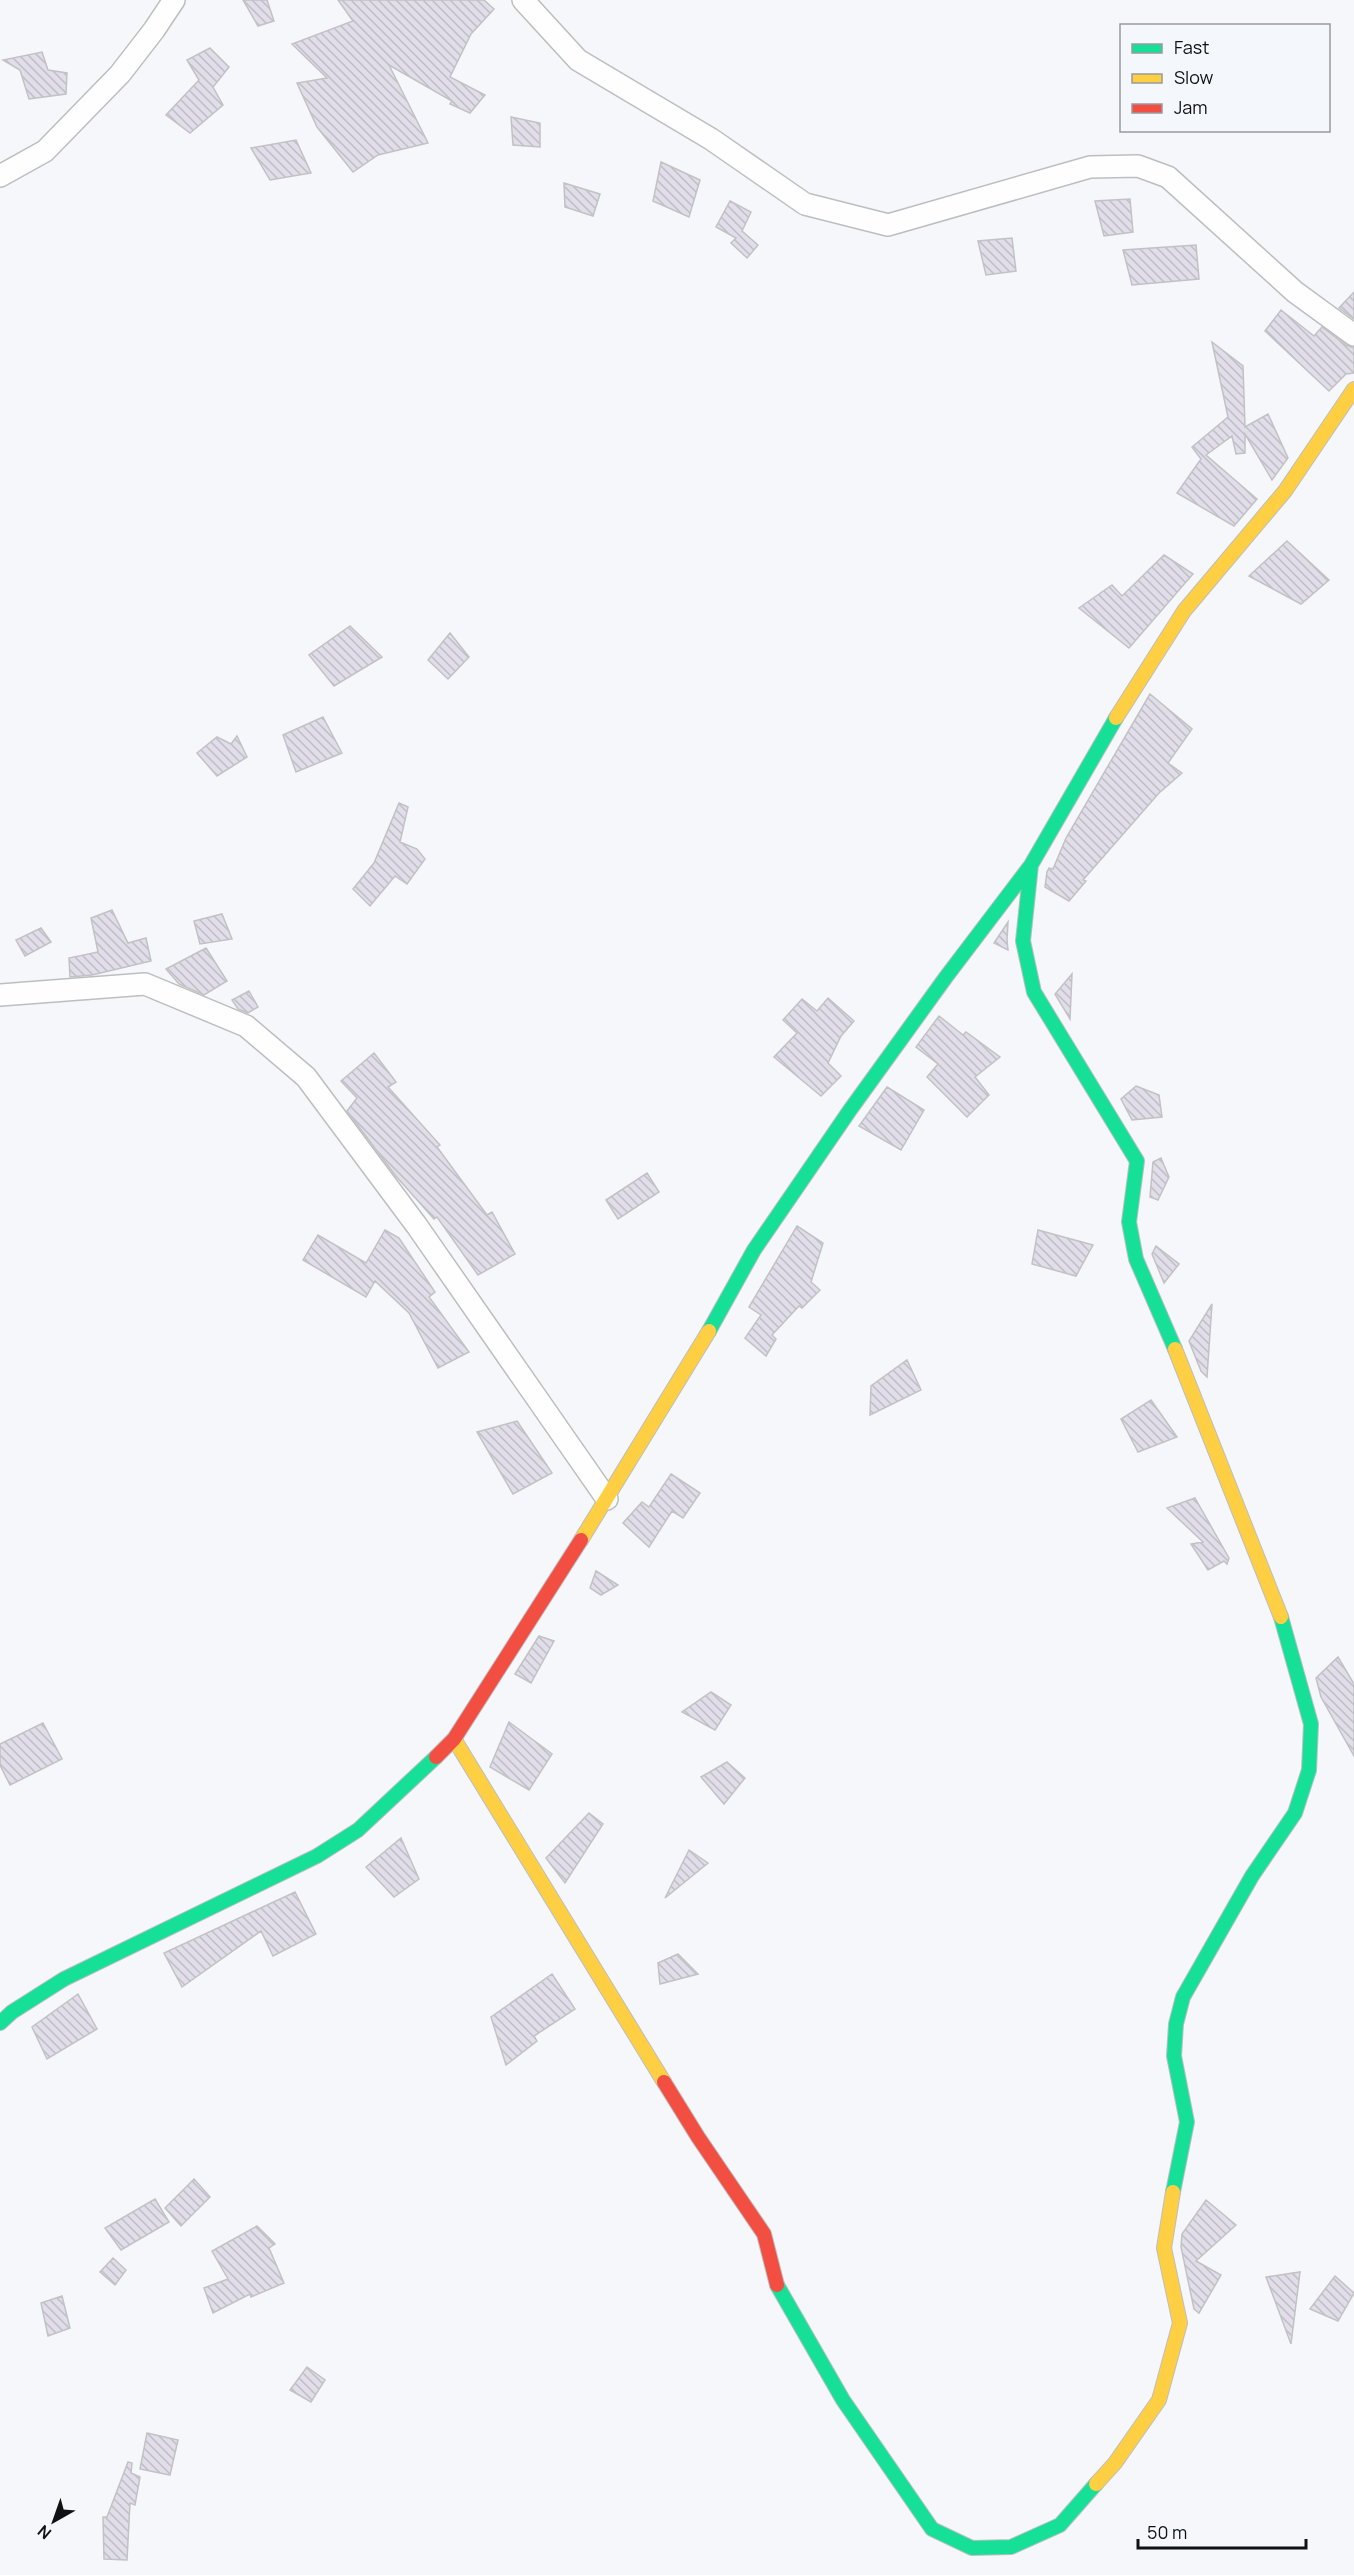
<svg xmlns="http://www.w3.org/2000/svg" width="1354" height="2575" font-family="Manrope,sans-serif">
  <defs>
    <pattern id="building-back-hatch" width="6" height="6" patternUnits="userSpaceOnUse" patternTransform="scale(1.5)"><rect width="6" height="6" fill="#e2dee9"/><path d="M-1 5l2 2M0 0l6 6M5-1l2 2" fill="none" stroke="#c1bdc7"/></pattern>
  </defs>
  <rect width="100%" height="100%" fill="#f5f7fa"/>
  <!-- building -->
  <path fill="url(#building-back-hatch)" stroke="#c1c2c4" stroke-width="1.5" d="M 243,0 L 267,0 L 274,21 L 258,26 Z
    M 338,0 L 484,0 L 494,9 L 471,34 L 450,77 L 485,95 L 470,113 L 450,104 L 452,101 L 389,65 L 428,143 L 378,155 L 353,172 L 317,127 L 297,83 L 327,78 L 292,44 L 353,21 Z
    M 210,48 L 229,67 L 213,87 L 223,105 L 190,133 L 166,115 L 199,80 L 187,60 Z
    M 42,52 L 48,70 L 67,73 L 66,94 L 29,99 L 20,70 L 3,60 Z
    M 511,117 L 540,123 L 540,147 L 513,145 Z
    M 296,140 L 311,173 L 270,180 L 251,148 Z
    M 661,162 L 700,180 L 689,217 L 653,201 Z
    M 564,183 L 600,194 L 593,216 L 565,207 Z
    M 1130,199 L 1133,232 L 1104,236 L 1095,201 Z
    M 730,201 L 751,212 L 742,231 L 758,245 L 747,258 L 731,243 L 736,238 L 716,227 Z
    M 1012,238 L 1016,271 L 986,275 L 978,241 Z
    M 1196,245 L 1199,279 L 1132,285 L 1123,250 Z
    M 1354,292 L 1354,319 L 1339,308 Z
    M 1281,310 L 1314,336 L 1322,327 L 1346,345 L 1354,348 L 1354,373 L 1346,374 L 1329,391 L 1265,331 Z
    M 1212,342 L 1243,366 L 1245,427 L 1268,414 L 1288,458 L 1272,480 L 1245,434 L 1245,453 L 1236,454 L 1232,436 L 1206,455 L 1257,499 L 1234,526 L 1177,493 L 1201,459 L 1192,447 L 1228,417 Z
    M 1287,541 L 1329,580 L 1301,604 L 1249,576 Z
    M 1164,555 L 1193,574 L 1129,648 L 1079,608 L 1112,585 L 1122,596 Z
    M 350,626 L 382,657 L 334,686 L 309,655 Z
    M 450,633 L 469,657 L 448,679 L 428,660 Z
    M 1150,694 L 1192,729 L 1168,763 L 1182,773 L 1159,793 L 1083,880 L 1086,881 L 1069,901 L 1045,887 L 1047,872 L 1049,868 L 1053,869 L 1066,838 Z
    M 323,717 L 342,753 L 296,772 L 283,735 Z
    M 237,736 L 247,757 L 217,776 L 197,753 L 217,737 L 231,744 Z
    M 399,803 L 408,807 L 400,842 L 417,849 L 425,859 L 407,884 L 395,876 L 370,906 L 353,889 L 374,863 Z
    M 112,910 L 128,943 L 146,938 L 151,961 L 92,975 L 70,977 L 69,958 L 98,952 L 91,918 Z
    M 222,914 L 232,939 L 200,944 L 194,921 Z
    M 1008,922 L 1007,940 L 1008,950 L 994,943 Z
    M 41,928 L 51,942 L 25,956 L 16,940 Z
    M 206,948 L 227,981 L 204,995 L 179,984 L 166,969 Z
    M 1072,974 L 1070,1019 L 1055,994 Z
    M 249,991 L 258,1007 L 248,1013 L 238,1009 L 232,1000 Z
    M 828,998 L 854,1021 L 841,1036 L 828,1063 L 841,1076 L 821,1096 L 774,1057 L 797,1033 L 783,1020 L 802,999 L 817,1011 Z
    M 939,1016 L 963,1035 L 966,1032 L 1000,1057 L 975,1077 L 989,1095 L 967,1117 L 927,1077 L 938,1064 L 916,1047 Z
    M 374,1053 L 396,1082 L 388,1087 L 440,1145 L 437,1147 L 487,1215 L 492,1212 L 515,1254 L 478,1275 L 437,1217 L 434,1219 L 395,1175 L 347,1111 L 357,1098 L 341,1081 Z
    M 1136,1086 L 1159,1095 L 1162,1117 L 1132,1120 L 1121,1099 Z
    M 887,1087 L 924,1110 L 901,1150 L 859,1126 Z
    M 1161,1158 L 1169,1177 L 1158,1200 L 1150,1197 L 1153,1162 Z
    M 647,1173 L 659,1192 L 618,1219 L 606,1200 Z
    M 797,1226 L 823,1243 L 811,1282 L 820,1290 L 802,1308 L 799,1306 L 772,1335 L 776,1339 L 766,1356 L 745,1338 L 761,1315 L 749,1307 Z
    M 385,1230 L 399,1238 L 435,1292 L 429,1297 L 469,1352 L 438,1368 L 409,1313 L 375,1281 L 366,1297 L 303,1260 L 318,1235 L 366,1263 Z
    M 1038,1230 L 1093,1245 L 1076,1276 L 1032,1264 Z
    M 1156,1246 L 1179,1264 L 1164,1283 L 1152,1254 Z
    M 1212,1304 L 1207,1377 L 1201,1371 L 1189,1341 Z
    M 907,1360 L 921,1390 L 870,1415 L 871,1386 Z
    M 1151,1400 L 1177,1437 L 1138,1452 L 1121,1419 Z
    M 517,1421 L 552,1473 L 513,1494 L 477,1432 Z
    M 671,1474 L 700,1493 L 683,1518 L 672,1511 L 649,1547 L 623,1523 L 642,1502 L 649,1507 Z
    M 1195,1498 L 1229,1558 L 1227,1564 L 1224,1561 L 1208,1570 L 1191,1544 L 1203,1542 L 1167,1508 Z
    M 596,1571 L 618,1585 L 601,1595 L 590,1588 Z
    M 539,1636 L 554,1641 L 531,1683 L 515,1674 Z
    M 1338,1657 L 1354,1684 L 1354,1756 L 1321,1697 L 1316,1678 Z
    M 711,1692 L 731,1705 L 715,1730 L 682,1712 Z
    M 509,1722 L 552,1754 L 529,1790 L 490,1767 Z
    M 43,1723 L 62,1759 L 10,1785 L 0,1765 L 0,1744 Z
    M 727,1762 L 745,1778 L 724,1804 L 701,1777 Z
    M 589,1813 L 603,1824 L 565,1883 L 546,1858 Z
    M 401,1838 L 419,1879 L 394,1897 L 366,1867 Z
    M 689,1850 L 708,1863 L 665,1898 Z
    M 295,1892 L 316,1934 L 273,1956 L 261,1931 L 182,1987 L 164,1953 Z
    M 678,1954 L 698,1974 L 660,1984 L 658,1963 Z
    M 552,1974 L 575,2009 L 534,2036 L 537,2041 L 506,2065 L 491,2017 Z
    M 78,1994 L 97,2029 L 47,2059 L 32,2027 Z
    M 194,2179 L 210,2197 L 181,2226 L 165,2208 Z
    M 155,2199 L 169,2222 L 121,2250 L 105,2228 Z
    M 1206,2200 L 1236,2225 L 1196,2261 L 1221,2275 L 1199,2313 L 1194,2309 L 1181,2247 L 1182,2234 Z
    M 257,2226 L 275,2244 L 269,2248 L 284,2283 L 251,2297 L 250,2294 L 213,2313 L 204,2288 L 228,2279 L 212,2251 Z
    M 113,2258 L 126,2270 L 115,2285 L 100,2272 Z
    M 1300,2272 L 1291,2344 L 1266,2277 Z
    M 1335,2276 L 1354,2293 L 1338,2321 L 1310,2309 Z
    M 62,2296 L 70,2328 L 48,2336 L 41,2303 Z
    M 307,2367 L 325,2380 L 311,2402 L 290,2390 Z
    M 147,2433 L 178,2440 L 170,2475 L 140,2469 Z
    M 128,2462 L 132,2463 L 131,2473 L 140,2477 L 135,2505 L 130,2503 L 127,2560 L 104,2559 L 103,2517 L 107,2517 Z"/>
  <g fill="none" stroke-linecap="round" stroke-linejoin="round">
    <defs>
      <path id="street" d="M 523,0 L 578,60 L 711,139 L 805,204 L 888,225 L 1090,167 L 1138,166 L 1168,177 L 1295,292 L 1354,335
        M 0,176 L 45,151 L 120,74 L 154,30 L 174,0
        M 0,995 L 145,984 L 246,1026 L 306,1077 L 417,1226 L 607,1499"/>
      <path id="fast" d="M 1031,865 L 1023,941 L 1034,992 L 1137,1161 L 1129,1222 L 1136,1259 L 1175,1349
        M 709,1331 L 754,1250 L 850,1110 L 946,977 L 1031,865 L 1116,718
        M 0,2023 L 12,2012 L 64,1979 L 317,1856 L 358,1830 L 436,1757
        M 1173,2192 L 1187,2122 L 1174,2056 L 1176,2024 L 1183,1997 L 1252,1876 L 1295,1813 L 1309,1770 L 1311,1724 L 1281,1617
        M 777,2285 L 843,2400 L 932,2529 L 972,2548 L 1011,2547 L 1060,2525 L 1096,2484"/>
      <path id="slow" d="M 1116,718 L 1184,611 L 1285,491 L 1354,389
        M 1175,1349 L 1281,1617
        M 581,1540 L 709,1331
        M 454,1739 L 664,2082
        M 1096,2484 L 1115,2463 L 1159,2400 L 1180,2323 L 1164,2248 L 1173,2192"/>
      <path id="jam" d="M 436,1757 L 454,1739 L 581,1540
        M 664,2082 L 698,2137 L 764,2234 L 777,2285"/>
    </defs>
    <!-- street casing -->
    <use href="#street" stroke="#bcbec0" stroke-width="24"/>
    <!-- fast casing -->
    <use href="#fast" stroke="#bcbec0" stroke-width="16"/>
    <!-- slow casing -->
    <use href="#slow" stroke="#bcbec0" stroke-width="16"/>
    <!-- jam casing -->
    <use href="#jam" stroke="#bcbec0" stroke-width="16"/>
    <!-- street -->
    <use href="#street" stroke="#fefefe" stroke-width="21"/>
    <!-- fast -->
    <use href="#fast" stroke="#16e098" stroke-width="14"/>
    <!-- slow -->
    <use href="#slow" stroke="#ffcf43" stroke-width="14"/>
    <!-- jam -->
    <use href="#jam" stroke="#f24e42" stroke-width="14"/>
  </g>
  <!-- legend -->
  <rect x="1120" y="24" width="210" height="108" fill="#f4f7fb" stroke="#999b9e" stroke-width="1.5"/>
  <rect x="1132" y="44" width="30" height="9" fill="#16e098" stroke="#999b9e" stroke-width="1.5"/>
  <text x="1174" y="54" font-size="18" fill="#101112">Fast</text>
  <rect x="1132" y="74" width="30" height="9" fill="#ffcf43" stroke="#999b9e" stroke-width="1.5"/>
  <text x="1174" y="84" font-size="18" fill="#101112">Slow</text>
  <rect x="1132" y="104" width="30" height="9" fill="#f24e42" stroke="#999b9e" stroke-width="1.5"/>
  <text x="1174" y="114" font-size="18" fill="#101112">Jam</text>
  <!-- north arrow -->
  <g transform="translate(54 2521) rotate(220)" stroke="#f4f7fb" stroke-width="4.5" paint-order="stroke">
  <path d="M0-4.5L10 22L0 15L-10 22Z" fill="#101112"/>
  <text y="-9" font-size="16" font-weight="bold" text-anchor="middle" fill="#101112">N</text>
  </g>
  <!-- scale -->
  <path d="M1138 2539v9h168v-9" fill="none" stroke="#101112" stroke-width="3"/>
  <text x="1147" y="2539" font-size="18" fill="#101112" stroke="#f4f7fb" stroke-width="4.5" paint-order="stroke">50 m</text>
</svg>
